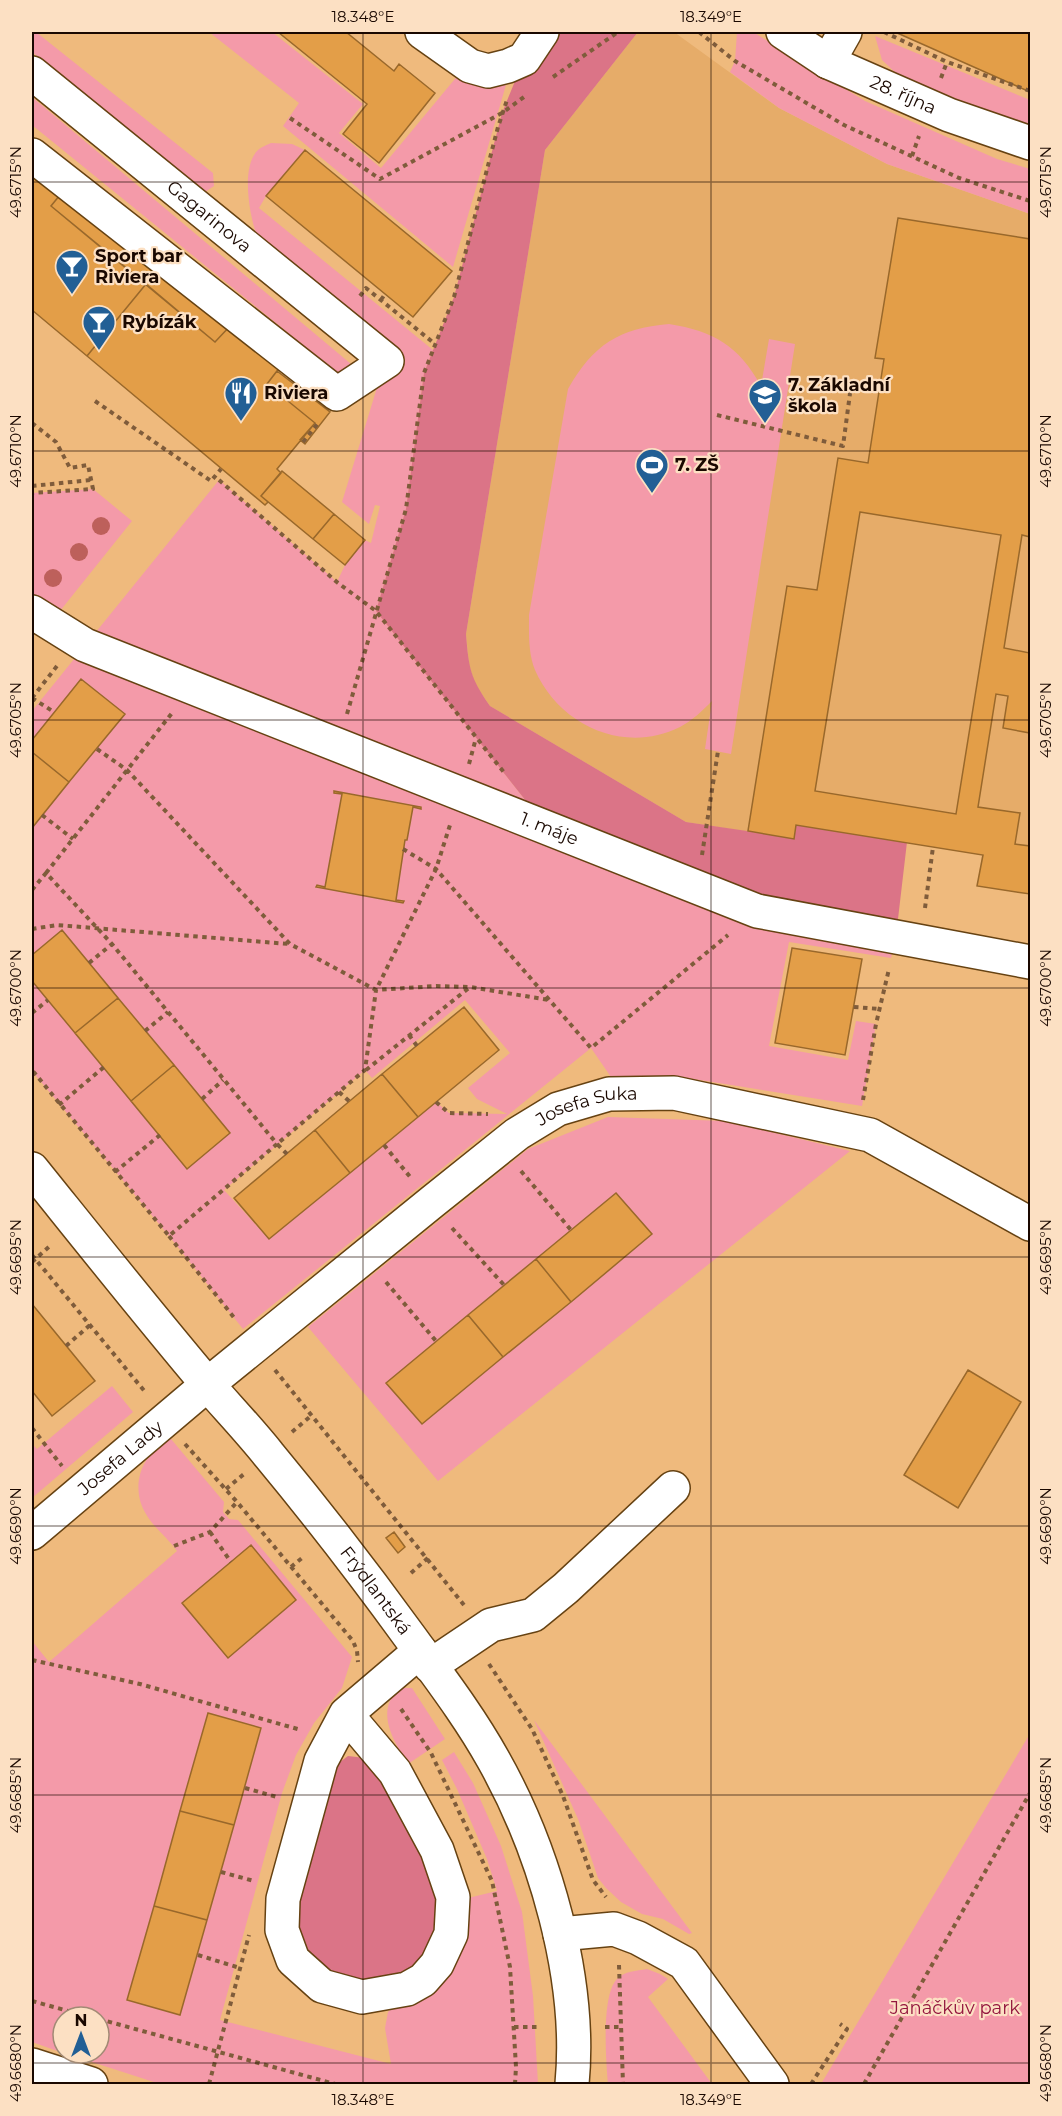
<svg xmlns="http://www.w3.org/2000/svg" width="1062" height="2116" font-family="Montserrat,sans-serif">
  <rect width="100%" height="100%" fill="#efba7d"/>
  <!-- built -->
  <path fill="#e6ac69" d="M 638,32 L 674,32 L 779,108 L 887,164 L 1030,214 L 1030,894 L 977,886 L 982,855 L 797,825 L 794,839 L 686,822 L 490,706 L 475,684 L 469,665 L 466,634 L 545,150 Z"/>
  <!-- green -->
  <path fill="#f49aa9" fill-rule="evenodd" d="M 32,32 L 36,32 L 213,173 L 214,186 L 205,192 L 32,52 Z
    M 209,32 L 272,32 L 363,104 L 339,133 L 381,168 L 459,74 L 508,78 L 453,267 L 283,126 L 299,103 Z
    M 737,32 L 753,32 L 865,101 L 997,159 L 1030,169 L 1030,214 L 887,164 L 779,108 L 730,72 L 735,61 Z
    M 875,36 L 1030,100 L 1030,129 L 991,116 L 900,77 L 882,60 Z
    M 32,97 L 357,369 L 340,375 L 32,125 Z
    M 271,143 L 292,144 L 305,150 L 266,196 L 259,208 L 433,350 L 424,373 L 406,509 L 376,611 L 545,825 L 896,936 L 891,958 L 789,942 L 769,1046 L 848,1060 L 856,1021 L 876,1024 L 862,1106 L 675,1076 L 611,1077 L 591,1048 L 243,1329 L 169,1236 L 32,1071 L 32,828 L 124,714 L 81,679 L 32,740 L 32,711 L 219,480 L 337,582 L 345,565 L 365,540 L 371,543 L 380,506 L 375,505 L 369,524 L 342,502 L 390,345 L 256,233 C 249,213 241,166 258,150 C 261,147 267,145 271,143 ZM 465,1000 L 510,1053 L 468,1088 L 477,1099 L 507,1114 L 449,1113 L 436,1102 L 269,1239 L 224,1190 L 365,1070 L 372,1078 Z
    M 669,324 C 714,331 739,346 761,386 L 769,339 L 795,344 L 731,754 L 705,749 L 712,701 C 702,711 693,720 680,727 C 624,755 559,725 535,670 C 528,653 529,633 529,615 L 568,389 C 593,345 619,328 669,324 Z
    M 93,489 L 132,521 L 56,616 L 32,596 L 32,493 Z
    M 608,1117 L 726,1121 L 850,1151 L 438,1481 L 308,1327 L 528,1149 Z
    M 112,1386 L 133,1412 L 32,1498 L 32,1444 L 37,1449 Z
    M 171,1439 L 224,1502 L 223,1512 L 229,1519 L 238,1520 L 352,1657 L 342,1688 L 314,1723 L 296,1755 L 282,1793 L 220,2020 L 391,2064 L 385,2028 L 388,2012 L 465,1940 L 469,1918 L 468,1898 L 497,1891 L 487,1859 L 457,1789 L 442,1760 L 454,1752 L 473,1783 L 501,1846 L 522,1912 L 533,1996 L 538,2084 L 160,2084 L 64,2053 L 99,2053 L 99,2017 L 63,2017 L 63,2053 L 32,2042 L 32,1641 L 49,1662 L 177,1551 C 168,1538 154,1528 146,1514 C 129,1486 142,1452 171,1439 Z
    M 401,1688 L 412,1688 L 445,1739 L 408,1764 C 394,1742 373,1709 401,1688 Z
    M 534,1720 L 692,1933 L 689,1934 L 663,1919 L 642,1914 L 621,1902 L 606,1888 L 598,1878 L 578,1819 Z
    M 1030,1734 L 1030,2084 L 821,2084 L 1028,1737 Z
    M 647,1969 L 660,1974 L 668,1979 L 648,1997 L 712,2084 L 608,2084 C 606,2062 601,1995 617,1979 C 625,1971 636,1971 647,1969 Z"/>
  <!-- forest -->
  <path fill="#db7487" d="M 542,32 L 638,32 L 545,150 L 466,634 C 469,669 470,677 490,706 L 686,822 L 794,838 L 796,825 L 907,842 L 896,936 L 757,911 L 545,825 L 376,611 L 406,509 L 424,373 L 454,297 L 502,113 L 524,59 Z
    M 348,1756 L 365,1758 L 379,1773 L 423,1852 L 440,1906 L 435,1938 L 416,1965 L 404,1975 L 381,1983 L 337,1978 L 313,1958 L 302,1940 L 295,1913 L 336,1765 Z"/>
  <!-- building -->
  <path fill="#e39e48" stroke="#99682b" stroke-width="1.5" fill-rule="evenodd" d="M 278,32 L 346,32 L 394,71 L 399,64 L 435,93 L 379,163 L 343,134 L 367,104 Z
    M 895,32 L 1030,32 L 1030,92 Z
    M 305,150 L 452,271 L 413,317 L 266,196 Z
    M 32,161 L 64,190 L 51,206 L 146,284 L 87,356 L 32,310 Z
    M 64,190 L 230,326 L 215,342 L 51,206 Z
    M 898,218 L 1030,239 L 1030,537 L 1022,535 L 1004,648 L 1030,653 L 1030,733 L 1003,728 L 1008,696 L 996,694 L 978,807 L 1020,813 L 1015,844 L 1030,846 L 1030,894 L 977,886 L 983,855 L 796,825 L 794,839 L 748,831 L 787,586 L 817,590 L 838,458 L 868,463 L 884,359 L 875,358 ZM 860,512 L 1001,535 L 956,814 L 815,791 Z
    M 146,284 L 215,342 L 230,326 L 280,367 L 267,384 L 315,423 L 277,469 L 281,473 L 261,496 L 268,502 L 265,505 L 87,356 Z
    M 277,371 L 330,412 L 305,444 L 300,440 L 315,423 L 267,384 Z
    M 282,471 L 334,514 L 313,539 L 261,496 Z
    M 334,514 L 365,540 L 345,565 L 313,539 Z
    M 81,679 L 125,714 L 69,782 L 32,752 L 32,740 Z
    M 32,752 L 69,782 L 32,828 Z
    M 334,791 L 421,807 L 421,809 L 413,807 L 407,840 L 405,840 L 396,900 L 404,901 L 403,903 L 316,887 L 317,885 L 325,887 L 342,794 L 334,793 Z
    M 62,930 L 118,998 L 75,1033 L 32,981 L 32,955 Z
    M 792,948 L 862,959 L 845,1055 L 775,1043 Z
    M 118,998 L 174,1065 L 131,1101 L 75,1033 Z
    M 464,1007 L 499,1050 L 418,1117 L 382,1074 Z
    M 174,1065 L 230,1133 L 187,1169 L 131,1101 Z
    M 382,1074 L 418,1117 L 350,1173 L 315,1130 Z
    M 315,1130 L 350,1173 L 269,1239 L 234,1198 Z
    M 616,1193 L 652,1234 L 571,1302 L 536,1259 Z
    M 536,1259 L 571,1302 L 503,1357 L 468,1315 Z
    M 32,1304 L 95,1381 L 52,1416 L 32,1391 Z
    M 468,1315 L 503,1357 L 422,1424 L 386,1383 Z
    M 968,1370 L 1021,1402 L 958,1508 L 904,1475 Z
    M 394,1532 L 405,1547 L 398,1553 L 386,1538 Z
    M 251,1545 L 296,1600 L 228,1658 L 182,1603 Z
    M 208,1713 L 261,1728 L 234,1825 L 180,1811 Z
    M 180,1811 L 234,1825 L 207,1920 L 154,1906 Z
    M 154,1906 L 207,1920 L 180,2015 L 127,2000 Z"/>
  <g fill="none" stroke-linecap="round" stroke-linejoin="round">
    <defs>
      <g id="minor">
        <path d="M 422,32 L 470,66 L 488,71 L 508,66 L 524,59 L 542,32"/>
        <path id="s1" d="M 783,32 L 828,62 L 949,115 L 1030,143"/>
        <path d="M 828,62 L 845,32"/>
        <path id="s2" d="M 32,73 L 387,361 L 337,394 L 32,155"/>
        <path id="s3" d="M 32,612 L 85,645 L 757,911 L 1030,962"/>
        <path id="s4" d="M 32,1169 C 90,1241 148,1314 208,1385 C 228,1408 250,1431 269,1455 C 318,1514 365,1575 410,1637 C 439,1677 469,1716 493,1759 C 545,1851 582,1979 572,2084"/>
        <path id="s5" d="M 32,1533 L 208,1384 L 432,1202 L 517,1134 L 558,1109 L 609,1094 L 674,1093 L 870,1135 L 1030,1224"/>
        <path d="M 430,1666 L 491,1625 L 533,1615 L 566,1588 L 673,1488"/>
        <path d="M 346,1714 L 395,1772 L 437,1850 L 453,1897 L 451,1934 L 437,1964 L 423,1980 L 407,1989 L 362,1997 L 322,1986 L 293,1960 L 282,1930 L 283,1899 L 321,1761 L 346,1714 L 420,1651"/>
        <path d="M 560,1934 L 614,1929 L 638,1938 L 684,1963 L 772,2084"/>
      </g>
      <path id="major" d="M 32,2065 L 91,2084"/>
    </defs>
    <!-- minor casing -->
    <use href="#minor" stroke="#664212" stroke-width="36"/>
    <!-- major casing -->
    <use href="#major" stroke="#664212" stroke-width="36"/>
    <!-- path -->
    <path stroke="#7f5c3b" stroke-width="4" stroke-dasharray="4.5 4.5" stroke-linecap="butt" d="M 699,32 L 735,61 L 844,125 L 959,178 L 1030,201
      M 884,32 L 947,62 L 1030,91
      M 553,77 L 618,32
      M 941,78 L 947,62
      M 290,118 L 380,179 L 502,113 L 524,97
      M 912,156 L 919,136
      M 360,296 L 366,288 L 435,344
      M 381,300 L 385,294
      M 95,401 L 211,481 L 221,469
      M 717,415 L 843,446 L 851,386
      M 32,423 L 56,442 L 70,468 L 88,465 L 93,489 L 32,493
      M 303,442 L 319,422
      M 219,480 L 338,583 L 376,611 L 506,775
      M 32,486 L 91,480
      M 32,698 L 57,666
      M 32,698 L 54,712
      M 347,714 L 406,509 L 424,373 L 454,297 L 498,127 L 507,100
      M 97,749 L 127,770 L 290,944 L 376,990 L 436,869 L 450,825
      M 469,764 L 476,738
      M 42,815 L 73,839
      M 403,849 L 436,869 L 591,1048 L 728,935
      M 702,855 L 718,751
      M 46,873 L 172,713
      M 32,890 L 46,873 L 112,944 L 277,1144 L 169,1236 L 32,1070
      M 925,908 L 933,847
      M 32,929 L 57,925 L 289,944
      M 89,963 L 112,944
      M 854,1007 L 880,1009
      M 32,1013 L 48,1000
      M 145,1031 L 168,1012
      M 409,1035 L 417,1046
      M 366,1070 L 470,987
      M 339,1092 L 350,1102
      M 202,1099 L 223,1080
      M 863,1100 L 876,1024 L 889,969
      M 436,1102 L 449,1113 L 488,1114
      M 59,1105 L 104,1067
      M 384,1145 L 411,1178
      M 287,1154 L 277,1144 L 365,1070 L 376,990 L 436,986 L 470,987 L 549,1000
      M 521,1171 L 571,1230
      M 115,1172 L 160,1135
      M 452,1228 L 504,1285
      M 169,1236 L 236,1320
      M 32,1255 L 146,1393
      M 32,1262 L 51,1245
      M 386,1282 L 436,1341
      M 66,1346 L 90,1325
      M 275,1370 L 464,1605
      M 32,1428 L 62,1466
      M 292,1432 L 312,1415
      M 185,1444 L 237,1502 L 353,1641 L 357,1651 L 358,1662
      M 226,1489 L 244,1474
      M 210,1532 L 231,1562
      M 174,1546 L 210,1532 L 237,1502
      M 291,1567 L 302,1558
      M 411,1573 L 428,1558
      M 32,1660 L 140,1684 L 301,1730
      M 489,1664 L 532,1729 L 563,1796 L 593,1880 L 606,1897
      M 401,1709 L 431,1753 L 492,1881 L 510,1967 L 516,2067 L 515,2084
      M 245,1788 L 277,1797
      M 221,1872 L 254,1881
      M 198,1955 L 240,1968
      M 619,1965 L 623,2084
      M 32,2001 L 90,2017
      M 99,2019 L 335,2084
      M 514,2027 L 540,2027
      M 605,2027 L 622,2027
      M 209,2084 L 249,1935
      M 811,2084 L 847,2029 L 840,2024
      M 864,2084 L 1030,1793
      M 898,2084 L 914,2084"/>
    <!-- minor -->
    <use href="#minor" stroke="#fff" stroke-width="33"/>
    <!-- major -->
    <use href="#major" stroke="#fff" stroke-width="33"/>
  </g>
  <!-- trees -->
  <g fill="#bd605b">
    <circle cx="101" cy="526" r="9"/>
    <circle cx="79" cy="552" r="9"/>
    <circle cx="53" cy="578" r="9"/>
  </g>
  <!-- ticks -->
  <path fill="none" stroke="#1a0800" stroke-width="1.5" stroke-opacity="0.45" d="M 363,32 L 363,2084M 711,32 L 711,2084M 32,182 L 1030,182M 32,451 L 1030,451M 32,720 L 1030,720M 32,988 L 1030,988M 32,1257 L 1030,1257M 32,1526 L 1030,1526M 32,1795 L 1030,1795M 32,2063 L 1030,2063"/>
  <!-- icons -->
  <defs>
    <symbol id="bar-pin" viewBox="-11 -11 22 30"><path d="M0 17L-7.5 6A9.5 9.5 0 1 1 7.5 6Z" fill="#225f95" stroke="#fce0c3"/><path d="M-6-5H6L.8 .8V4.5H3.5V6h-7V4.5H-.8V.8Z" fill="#fff"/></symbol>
    <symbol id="restaurant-pin" viewBox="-11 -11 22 30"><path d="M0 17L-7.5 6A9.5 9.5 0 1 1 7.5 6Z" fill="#225f95" stroke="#fce0c3"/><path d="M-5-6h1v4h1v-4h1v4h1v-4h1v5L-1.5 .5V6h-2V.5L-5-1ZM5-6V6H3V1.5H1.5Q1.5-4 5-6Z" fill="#fff"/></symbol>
    <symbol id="school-pin" viewBox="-11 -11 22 30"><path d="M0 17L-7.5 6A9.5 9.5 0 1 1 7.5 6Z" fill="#225f95" stroke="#fce0c3"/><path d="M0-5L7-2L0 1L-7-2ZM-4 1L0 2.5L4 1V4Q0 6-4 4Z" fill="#fff"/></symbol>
    <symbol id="stadium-pin" viewBox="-11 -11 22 30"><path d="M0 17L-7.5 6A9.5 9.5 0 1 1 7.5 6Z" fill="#225f95" stroke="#fce0c3"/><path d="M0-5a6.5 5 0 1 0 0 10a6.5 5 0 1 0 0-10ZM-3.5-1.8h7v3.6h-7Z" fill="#fff"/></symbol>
  </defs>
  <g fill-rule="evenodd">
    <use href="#bar-pin" x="53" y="247" width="38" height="52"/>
    <use href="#bar-pin" x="80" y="303" width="38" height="52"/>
    <use href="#restaurant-pin" x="222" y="374" width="38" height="52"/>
    <use href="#school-pin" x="746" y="376" width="38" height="52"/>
    <use href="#stadium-pin" x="633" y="446" width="38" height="52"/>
  </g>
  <g text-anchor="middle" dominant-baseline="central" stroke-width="4.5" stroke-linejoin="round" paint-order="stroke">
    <!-- street labels -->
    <g font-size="18" fill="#1a0800" stroke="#fce0c3">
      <text stroke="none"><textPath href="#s1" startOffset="136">28. října</textPath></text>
      <text stroke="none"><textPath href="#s2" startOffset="228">Gagarinova</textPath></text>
      <text stroke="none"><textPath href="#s3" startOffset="562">1. máje</textPath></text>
      <text stroke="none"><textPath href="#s5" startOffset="705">Josefa Suka</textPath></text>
      <text stroke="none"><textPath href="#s5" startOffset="116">Josefa Lady</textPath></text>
      <text stroke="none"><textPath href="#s4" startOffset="544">Frýdlantská</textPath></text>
    </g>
    <!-- poi labels -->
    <g font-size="18" font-weight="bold" fill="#1a0800" stroke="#fce0c3" text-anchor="start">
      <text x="95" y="256">Sport bar<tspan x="95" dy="21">Riviera</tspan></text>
      <text x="122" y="322">Rybízák</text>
      <text x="788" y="385">7. Základní<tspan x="788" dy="21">škola</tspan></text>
      <text x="264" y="393">Riviera</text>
      <text x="675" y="465">7. ZŠ</text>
    </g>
    <!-- park labels -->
    <g font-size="18" fill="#94163f" stroke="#fce0c3">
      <text x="955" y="2008">Janáčkův park</text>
    </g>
  </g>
  <!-- border -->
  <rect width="1062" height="2116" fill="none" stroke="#fce0c3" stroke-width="66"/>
  <!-- north arrow -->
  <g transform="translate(81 2035)"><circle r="28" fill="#fce0c3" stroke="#a28a75" stroke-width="1.5"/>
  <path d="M0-4.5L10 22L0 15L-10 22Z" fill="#225f95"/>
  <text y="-9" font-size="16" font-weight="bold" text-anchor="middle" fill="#1a0800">N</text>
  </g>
  <rect x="33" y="33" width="996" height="2050" fill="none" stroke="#1a0800" stroke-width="2"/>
  <g font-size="15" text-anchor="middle" fill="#1a0800">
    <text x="363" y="22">18.348°E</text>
    <text x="711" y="22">18.349°E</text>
    <text transform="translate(16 182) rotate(-90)" y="5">49.6715°N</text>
    <text transform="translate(1046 182) rotate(-90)" y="5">49.6715°N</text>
    <text transform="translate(16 451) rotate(-90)" y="5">49.6710°N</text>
    <text transform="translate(1046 451) rotate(-90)" y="5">49.6710°N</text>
    <text transform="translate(16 720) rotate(-90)" y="5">49.6705°N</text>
    <text transform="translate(1046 720) rotate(-90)" y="5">49.6705°N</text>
    <text transform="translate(16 988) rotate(-90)" y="5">49.6700°N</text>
    <text transform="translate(1046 988) rotate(-90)" y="5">49.6700°N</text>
    <text transform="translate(16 1257) rotate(-90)" y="5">49.6695°N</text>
    <text transform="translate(1046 1257) rotate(-90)" y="5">49.6695°N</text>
    <text transform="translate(16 1526) rotate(-90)" y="5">49.6690°N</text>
    <text transform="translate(1046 1526) rotate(-90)" y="5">49.6690°N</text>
    <text transform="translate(16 1795) rotate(-90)" y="5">49.6685°N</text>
    <text transform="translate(1046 1795) rotate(-90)" y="5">49.6685°N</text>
    <text transform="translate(16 2063) rotate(-90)" y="5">49.6680°N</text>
    <text transform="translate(1046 2063) rotate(-90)" y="5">49.6680°N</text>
    <text x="363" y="2105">18.348°E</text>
    <text x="711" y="2105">18.349°E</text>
  </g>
</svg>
